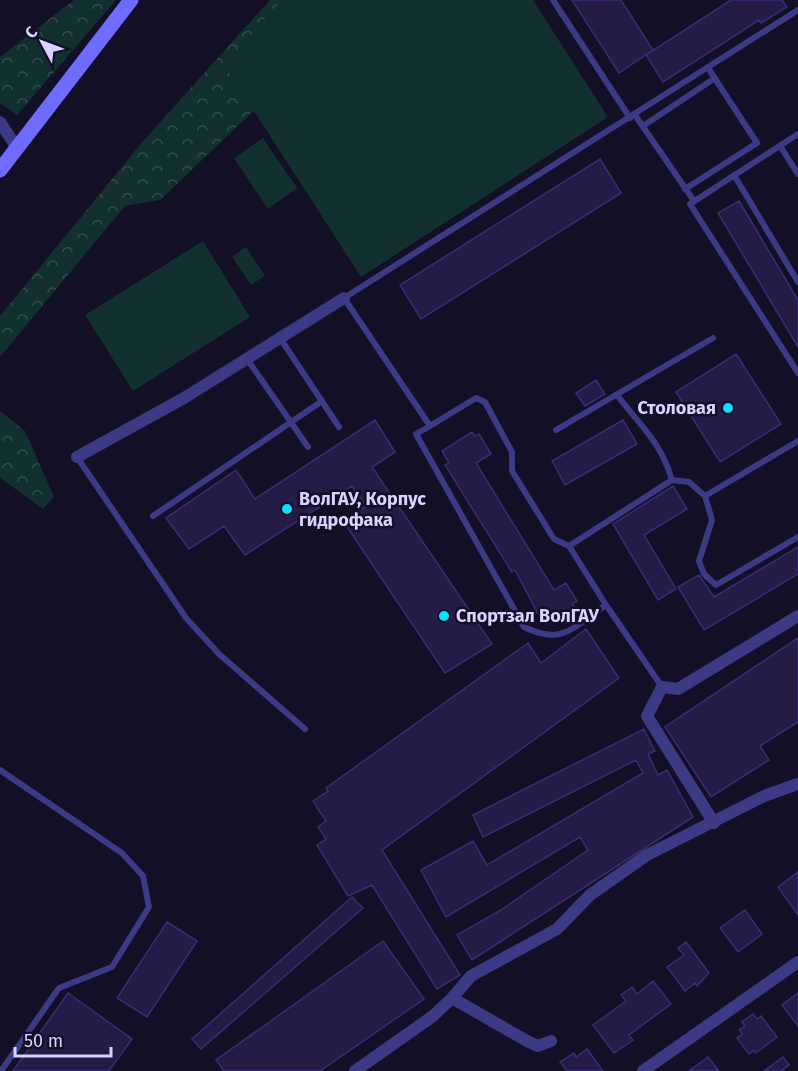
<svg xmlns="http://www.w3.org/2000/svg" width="798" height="1071" font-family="'Fira Sans',sans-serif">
  <defs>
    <pattern id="forest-crowns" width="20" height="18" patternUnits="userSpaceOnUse" patternTransform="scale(1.5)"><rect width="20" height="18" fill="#12302f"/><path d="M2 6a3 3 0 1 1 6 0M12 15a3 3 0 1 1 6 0" fill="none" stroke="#344d4e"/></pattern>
  </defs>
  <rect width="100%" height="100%" fill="#130f26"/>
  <!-- forest -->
  <path fill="url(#forest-crowns)" d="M 74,0 L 116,0 L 17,115 L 0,103 L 0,57 Z
    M 270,0 L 349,0 L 333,35 L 160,200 L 125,206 L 0,357 L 0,316 L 144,140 Z
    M 0,411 L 25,431 L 54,497 L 43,509 L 0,478 Z"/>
  <!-- green -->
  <path fill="#12302f" d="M 281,0 L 533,0 L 608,117 L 361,277 L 225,66 Z
    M 263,138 L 297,188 L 268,209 L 234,158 Z
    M 203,241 L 250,317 L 133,391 L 85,315 Z
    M 246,247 L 265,276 L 251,285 L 232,257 Z"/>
  <!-- building -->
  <path fill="#241b47" stroke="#3b2d73" stroke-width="1.5" d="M 572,0 L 621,0 L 653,50 L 619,73 Z
    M 731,0 L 782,0 L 787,7 L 761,23 L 759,20 L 663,82 L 646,55 Z
    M 600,159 L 621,193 L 421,319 L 400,285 Z
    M 739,201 L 798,300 L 798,347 L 718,213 Z
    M 736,354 L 781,424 L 720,462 L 676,392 Z
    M 596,380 L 605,394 L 585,406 L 576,393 Z
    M 375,420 L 395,452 L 372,467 L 492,644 L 445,673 L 343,521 L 366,506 L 352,486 L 245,555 L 224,526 L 189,549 L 166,518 L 236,470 L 255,499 Z
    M 623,420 L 637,444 L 565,485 L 552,461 Z
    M 472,432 L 475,436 L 479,434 L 491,454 L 476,463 L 554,590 L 566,583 L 577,601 L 572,604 L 575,607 L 547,624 L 540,612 L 538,614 L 515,570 L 512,572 L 445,465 L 449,463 L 442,451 Z
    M 673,486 L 687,509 L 644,535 L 676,589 L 658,600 L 613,524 Z
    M 798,547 L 798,574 L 704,630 L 678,587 L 699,575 L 714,597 Z
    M 586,629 L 619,678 L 382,850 L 460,975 L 437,989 L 372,885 L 348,896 L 317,845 L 326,839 L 318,827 L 326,821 L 313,801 L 328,791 L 326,788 L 528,643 L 541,663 Z
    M 798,638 L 798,722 L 760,746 L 769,760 L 711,797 L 665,727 Z
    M 644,729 L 655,751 L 648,754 L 658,775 L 667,770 L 693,817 L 472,960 L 457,935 L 501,910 L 588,850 L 580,837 L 446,917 L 421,870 L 473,841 L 487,865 L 643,773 L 636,760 L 483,837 L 473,815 Z
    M 798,872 L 798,915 L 778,887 Z
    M 352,897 L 363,908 L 201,1049 L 192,1039 Z
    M 745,910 L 762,934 L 738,952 L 720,928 Z
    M 167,922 L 197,941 L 147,1017 L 117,998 Z
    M 383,941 L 424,999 L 320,1071 L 224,1071 L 216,1060 Z
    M 686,942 L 709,973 L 697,986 L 695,983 L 685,991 L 667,967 L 684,955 L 678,948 Z
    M 653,981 L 671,1004 L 629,1035 L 633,1040 L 614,1053 L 593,1025 L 626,1001 L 621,995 L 632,987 L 637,994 Z
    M 68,993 L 132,1039 L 109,1071 L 13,1071 Z
    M 798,993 L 798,1026 L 782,1005 Z
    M 753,1014 L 757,1019 L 761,1016 L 777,1037 L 756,1053 L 754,1050 L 749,1054 L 737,1038 L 742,1034 L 739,1030 L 745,1026 L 742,1022 Z
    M 587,1049 L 603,1071 L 567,1071 L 560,1062 L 574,1053 L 576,1057 Z
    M 708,1057 L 719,1071 L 689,1071 Z
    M 783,1057 L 789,1065 L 781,1071 L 764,1071 Z"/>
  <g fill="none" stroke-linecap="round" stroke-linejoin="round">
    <!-- service -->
    <path stroke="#3d3a85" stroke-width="6" d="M 553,0 L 630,118
      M 635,115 L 694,201
      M 643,126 L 715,78
      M 798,134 L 690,204 L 798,373
      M 780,146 L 798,174
      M 734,175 L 798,282
      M 685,189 L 757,143 L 708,68
      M 280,338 L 339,427
      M 247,359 L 308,447
      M 617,395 C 641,427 660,440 672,480
      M 430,426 L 416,434 L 524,627 C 563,646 573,627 606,605
      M 556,430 L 713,338
      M 798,441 L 705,496 L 712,520 L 699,561 L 704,574 L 716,585 L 798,537
      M 77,457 L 186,618 L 219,654 L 305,729
      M 153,516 L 322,401
      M 569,546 L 672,480 L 689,482 L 705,496
      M 662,687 L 606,605 L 569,546 L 554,539 L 512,471 L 512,452 L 485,402 L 476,398 L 430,426 L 344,298 L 798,10
      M 0,770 L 122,853 L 143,876 L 149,907 L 112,967 L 59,988 L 1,1071"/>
    <!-- minor -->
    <path stroke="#3d3a85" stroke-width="12" d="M 0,122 L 17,148
      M 77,457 L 184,398 L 344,298
      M 714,823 L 647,716 L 662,687 L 678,689 L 798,616
      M 452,998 L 527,1041 L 538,1046 L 551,1041
      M 355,1071 L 433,1016 L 452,998 L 471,976 L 557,929 L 590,895 L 647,855 L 764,796 L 798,784
      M 643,1071 L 798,962"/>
    <!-- secondary -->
    <path stroke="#6f6bff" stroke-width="15" d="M 0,170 L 131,0"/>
  </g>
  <!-- markers -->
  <g fill="#00e5ff" stroke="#130f26" stroke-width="2">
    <circle cx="728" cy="408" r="6"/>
    <circle cx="287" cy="509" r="6"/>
    <circle cx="444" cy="616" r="6"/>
  </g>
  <g text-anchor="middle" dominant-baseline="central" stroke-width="5" stroke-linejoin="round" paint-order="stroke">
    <!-- poi labels -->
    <g font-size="18" font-weight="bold" fill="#d9d4ff" stroke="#130f26" text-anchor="start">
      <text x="716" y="408" text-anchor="end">Столовая</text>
      <text x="299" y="499">ВолГАУ, Корпус<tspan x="299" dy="21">гидрофака</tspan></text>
      <text x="456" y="616">Спортзал ВолГАУ</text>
    </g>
  </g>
  <!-- north arrow -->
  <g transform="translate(42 42) rotate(311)" stroke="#130f26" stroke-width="4.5" paint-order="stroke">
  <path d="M0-4.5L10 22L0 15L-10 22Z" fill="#d9d4ff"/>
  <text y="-9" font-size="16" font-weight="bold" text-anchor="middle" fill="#d9d4ff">С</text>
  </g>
  <!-- scale -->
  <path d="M15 1047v9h96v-9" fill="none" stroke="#d9d4ff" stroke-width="3"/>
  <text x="24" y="1047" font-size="18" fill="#d9d4ff" stroke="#130f26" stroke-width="4.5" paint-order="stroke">50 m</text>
</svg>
